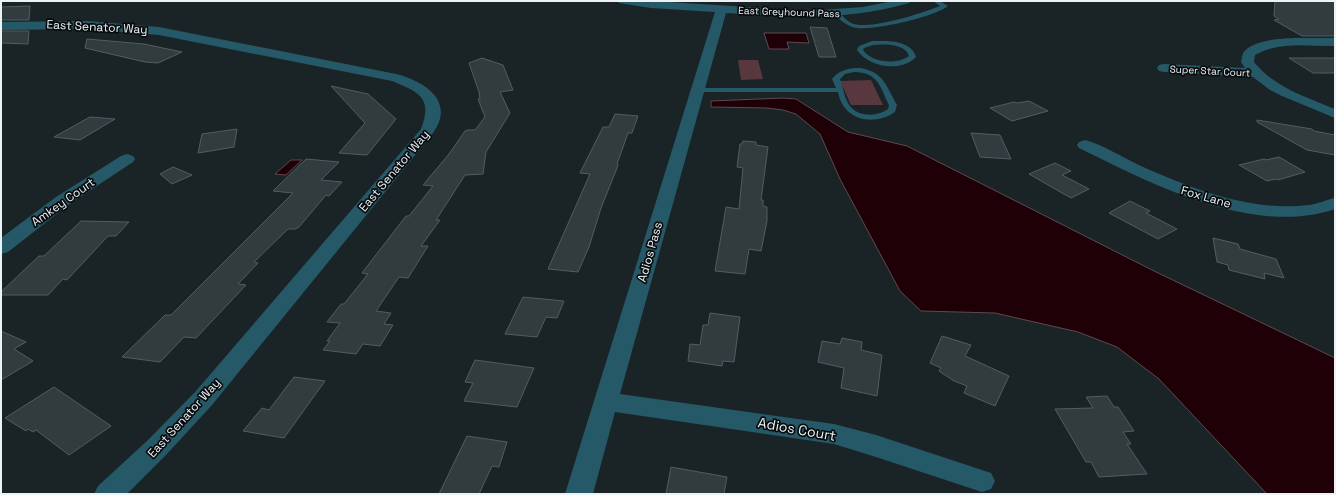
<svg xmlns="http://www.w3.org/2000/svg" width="1336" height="495" font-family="'Space Grotesk',sans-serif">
  <rect width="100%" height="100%" fill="#1a2427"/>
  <!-- green -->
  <path fill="#58373f" d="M 738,60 L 758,60 L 763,79 L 741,80 Z
    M 871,80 L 883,105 L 851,105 L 840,81 Z"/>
  <!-- water -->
  <path fill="#200007" stroke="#5d494e" d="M 764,33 L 806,33 L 809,43 L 787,42 L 789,49 L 769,49 Z
    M 783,98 L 796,99 L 848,132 L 907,146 L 1154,271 L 1335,358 L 1335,494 L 1267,494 L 1159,379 L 1117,347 L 1078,332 L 995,313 L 921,311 L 900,291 L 840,179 L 820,134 L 796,114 L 783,110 L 767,108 L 711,107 L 711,101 Z
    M 291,160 L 302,160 L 286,175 L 275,174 Z"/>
  <!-- building -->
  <path fill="#323c3f" stroke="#525d61" d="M 1275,1 L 1335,1 L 1335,36 L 1302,36 L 1274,20 L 1279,19 L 1274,16 Z
    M 30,6 L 29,20 L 1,20 L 1,7 Z
    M 810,27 L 827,28 L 836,57 L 819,57 Z
    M 1,31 L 29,31 L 28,44 L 1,43 Z
    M 87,39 L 144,44 L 182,52 L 158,63 L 145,62 L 85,48 Z
    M 482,58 L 503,65 L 513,90 L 500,92 L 510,113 L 486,152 L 483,174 L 465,175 L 436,220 L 440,220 L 421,246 L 428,246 L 408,278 L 399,277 L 376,311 L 391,313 L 384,324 L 393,325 L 380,346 L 363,344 L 356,354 L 323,350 L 330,341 L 327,341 L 340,323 L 327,322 L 341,304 L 344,304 L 368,274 L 362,273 L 406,216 L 409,216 L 433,186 L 423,185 L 449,154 L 465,131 L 468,130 L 475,130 L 485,117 L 478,99 L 480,99 L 479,92 L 469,63 Z
    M 1289,58 L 1335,58 L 1335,73 L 1313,73 Z
    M 331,86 L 368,94 L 396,119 L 367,155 L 339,153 L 365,123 Z
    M 1029,101 L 1048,111 L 1012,121 L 990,108 L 1014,102 L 1017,103 Z
    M 615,114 L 638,116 L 632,133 L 628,133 L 617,164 L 618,164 L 617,168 L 601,208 L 589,247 L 578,272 L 548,269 L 590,174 L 580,173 L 603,127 L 609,127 Z
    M 90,117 L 115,119 L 80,140 L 54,137 Z
    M 1257,120 L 1312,129 L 1314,131 L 1335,135 L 1335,155 L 1307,150 L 1257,122 Z
    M 237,129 L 234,147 L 198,153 L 202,134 Z
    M 971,133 L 1000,135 L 1011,159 L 980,157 Z
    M 743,141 L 756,142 L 756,145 L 768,147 L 761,200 L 763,200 L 763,206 L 767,207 L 767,221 L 761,251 L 749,249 L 745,274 L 715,271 L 726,207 L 739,209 L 743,168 L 737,167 L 740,144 L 742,144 Z
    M 1279,157 L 1305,172 L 1278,180 L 1276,179 L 1267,181 L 1239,165 L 1264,159 L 1266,160 Z
    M 306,159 L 339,162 L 321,180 L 342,182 L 329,196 L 326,195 L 299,227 L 295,229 L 288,229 L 254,262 L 258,263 L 238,284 L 246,285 L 196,338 L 184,337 L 160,362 L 122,357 L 165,315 L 171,315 L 293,193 L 273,191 Z
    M 1055,163 L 1071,171 L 1062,175 L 1089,189 L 1071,198 L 1029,174 Z
    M 173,167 L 192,175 L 172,184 L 160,174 Z
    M 1130,201 L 1150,211 L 1146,213 L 1177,229 L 1158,239 L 1109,213 Z
    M 81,221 L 129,222 L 116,236 L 108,236 L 67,280 L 63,279 L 48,295 L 1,295 L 1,292 L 39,256 L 44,256 Z
    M 1213,238 L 1238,244 L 1240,249 L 1276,259 L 1284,278 L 1264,273 L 1265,279 L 1229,270 L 1228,265 L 1217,262 Z
    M 523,297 L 564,301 L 557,318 L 546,317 L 537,337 L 505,334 Z
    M 710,313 L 740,317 L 734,362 L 723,361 L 722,366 L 688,361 L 690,344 L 700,345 L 703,325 L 708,325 Z
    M 1,331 L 26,342 L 14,349 L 33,361 L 1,380 Z
    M 942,336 L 971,345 L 965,356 L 1009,376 L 995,406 L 964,393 L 967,386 L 954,381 L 939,371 L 941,368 L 930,363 Z
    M 842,338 L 862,342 L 861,350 L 882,355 L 877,396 L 841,388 L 844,368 L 818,362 L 822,341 L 840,344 Z
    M 475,360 L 534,368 L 517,407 L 464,401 L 473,383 L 465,382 Z
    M 294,377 L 325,381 L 284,438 L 243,431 L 262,408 L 269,410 Z
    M 54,387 L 111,426 L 69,455 L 36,430 L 33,432 L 28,429 L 26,431 L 5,418 Z
    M 1107,396 L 1114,407 L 1118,407 L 1134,431 L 1123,432 L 1131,444 L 1127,444 L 1147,474 L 1099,477 L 1091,462 L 1086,462 L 1055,409 L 1093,408 L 1086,397 Z
    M 467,436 L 507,442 L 499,467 L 492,466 L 479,494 L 439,494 Z
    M 671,467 L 727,477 L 724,494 L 666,494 Z"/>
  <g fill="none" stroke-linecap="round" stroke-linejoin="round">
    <!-- service -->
    <path fill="#265968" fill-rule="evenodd" d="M 933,1 L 940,1 L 948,6 C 934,17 876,30 858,28 C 848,27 841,21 834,14 L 839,13 C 843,16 847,21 851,23 C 869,31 922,13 940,6 Z
      M 888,41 C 899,42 913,45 916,57 C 901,73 868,67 857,50 L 859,46 L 872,41 ZM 873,45 C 884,44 905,43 909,56 C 897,65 872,63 863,50 L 864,48 Z
      M 860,68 C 884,72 886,86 897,105 L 895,112 C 873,127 843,120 838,92 L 698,92 L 694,90 L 698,88 L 836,88 L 832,79 C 839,70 849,68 860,68 ZM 854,72 C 878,72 880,87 889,105 L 888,109 C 877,117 856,118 848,103 C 844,96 843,87 840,79 L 845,74 Z"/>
    <!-- minor -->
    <path fill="#265968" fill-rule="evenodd" d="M 618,1 L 652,1 L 779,9 L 821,10 L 863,7 L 893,1 L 910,1 L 909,3 C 843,22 792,16 726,13 L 620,394 L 834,424 L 876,435 L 991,473 L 995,481 L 991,489 L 982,492 L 876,457 L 834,444 L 615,412 L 593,494 L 565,494 L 715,12 L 651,8 L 619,3 Z
      M 87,21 L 159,27 L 396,74 C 424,81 456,101 433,133 L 212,405 L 166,455 L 127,494 L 94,494 L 98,486 L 148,440 L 196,391 L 421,129 C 433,98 419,92 392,81 L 159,35 L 87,29 L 1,30 L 1,22 Z
      M 1302,38 L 1335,38 L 1335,46 C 1308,46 1279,41 1255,55 L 1254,62 C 1274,87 1306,97 1335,109 L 1335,118 L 1282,96 L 1270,90 L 1253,77 L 1164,72 L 1159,71 L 1157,68 L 1159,65 L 1164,64 L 1245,68 L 1241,62 L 1243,53 C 1252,39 1286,38 1302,38 Z
      M 1085,140 C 1104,145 1123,158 1141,166 C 1193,189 1250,212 1309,205 C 1318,204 1326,200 1335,198 L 1335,209 C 1253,237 1152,184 1079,148 L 1077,145 L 1079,142 Z
      M 127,154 L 133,156 L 135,159 L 133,162 L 68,205 L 8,252 L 1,254 L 1,238 L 9,232 L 56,197 L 121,156 Z"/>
  </g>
  <g text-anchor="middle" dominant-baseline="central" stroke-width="3.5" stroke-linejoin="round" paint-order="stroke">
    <!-- far-street labels -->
    <g font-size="10" fill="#ecf2f5" stroke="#080c0e">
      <text transform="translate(789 12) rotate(2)">East Greyhound Pass</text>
      <text transform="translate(1210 71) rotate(3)">Super Star Court</text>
    </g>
    <!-- street labels -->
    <g font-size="12" fill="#ecf2f5" stroke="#080c0e">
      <text transform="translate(97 27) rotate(3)">East Senator Way</text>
      <text transform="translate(394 171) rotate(-50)">East Senator Way</text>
      <text transform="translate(1206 197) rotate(16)">Fox Lane</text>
      <text transform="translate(63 202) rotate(-35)">Amkey Court</text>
      <text transform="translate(650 252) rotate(-74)">Adios Pass</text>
      <text transform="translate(184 418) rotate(-48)">East Senator Way</text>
    </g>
    <!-- near-street labels -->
    <g font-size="14" fill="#ecf2f5" stroke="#080c0e">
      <text transform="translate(797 429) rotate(10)">Adios Court</text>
    </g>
  </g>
  <!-- border -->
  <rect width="1336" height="495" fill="none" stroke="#ecf2f5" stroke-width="4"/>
</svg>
